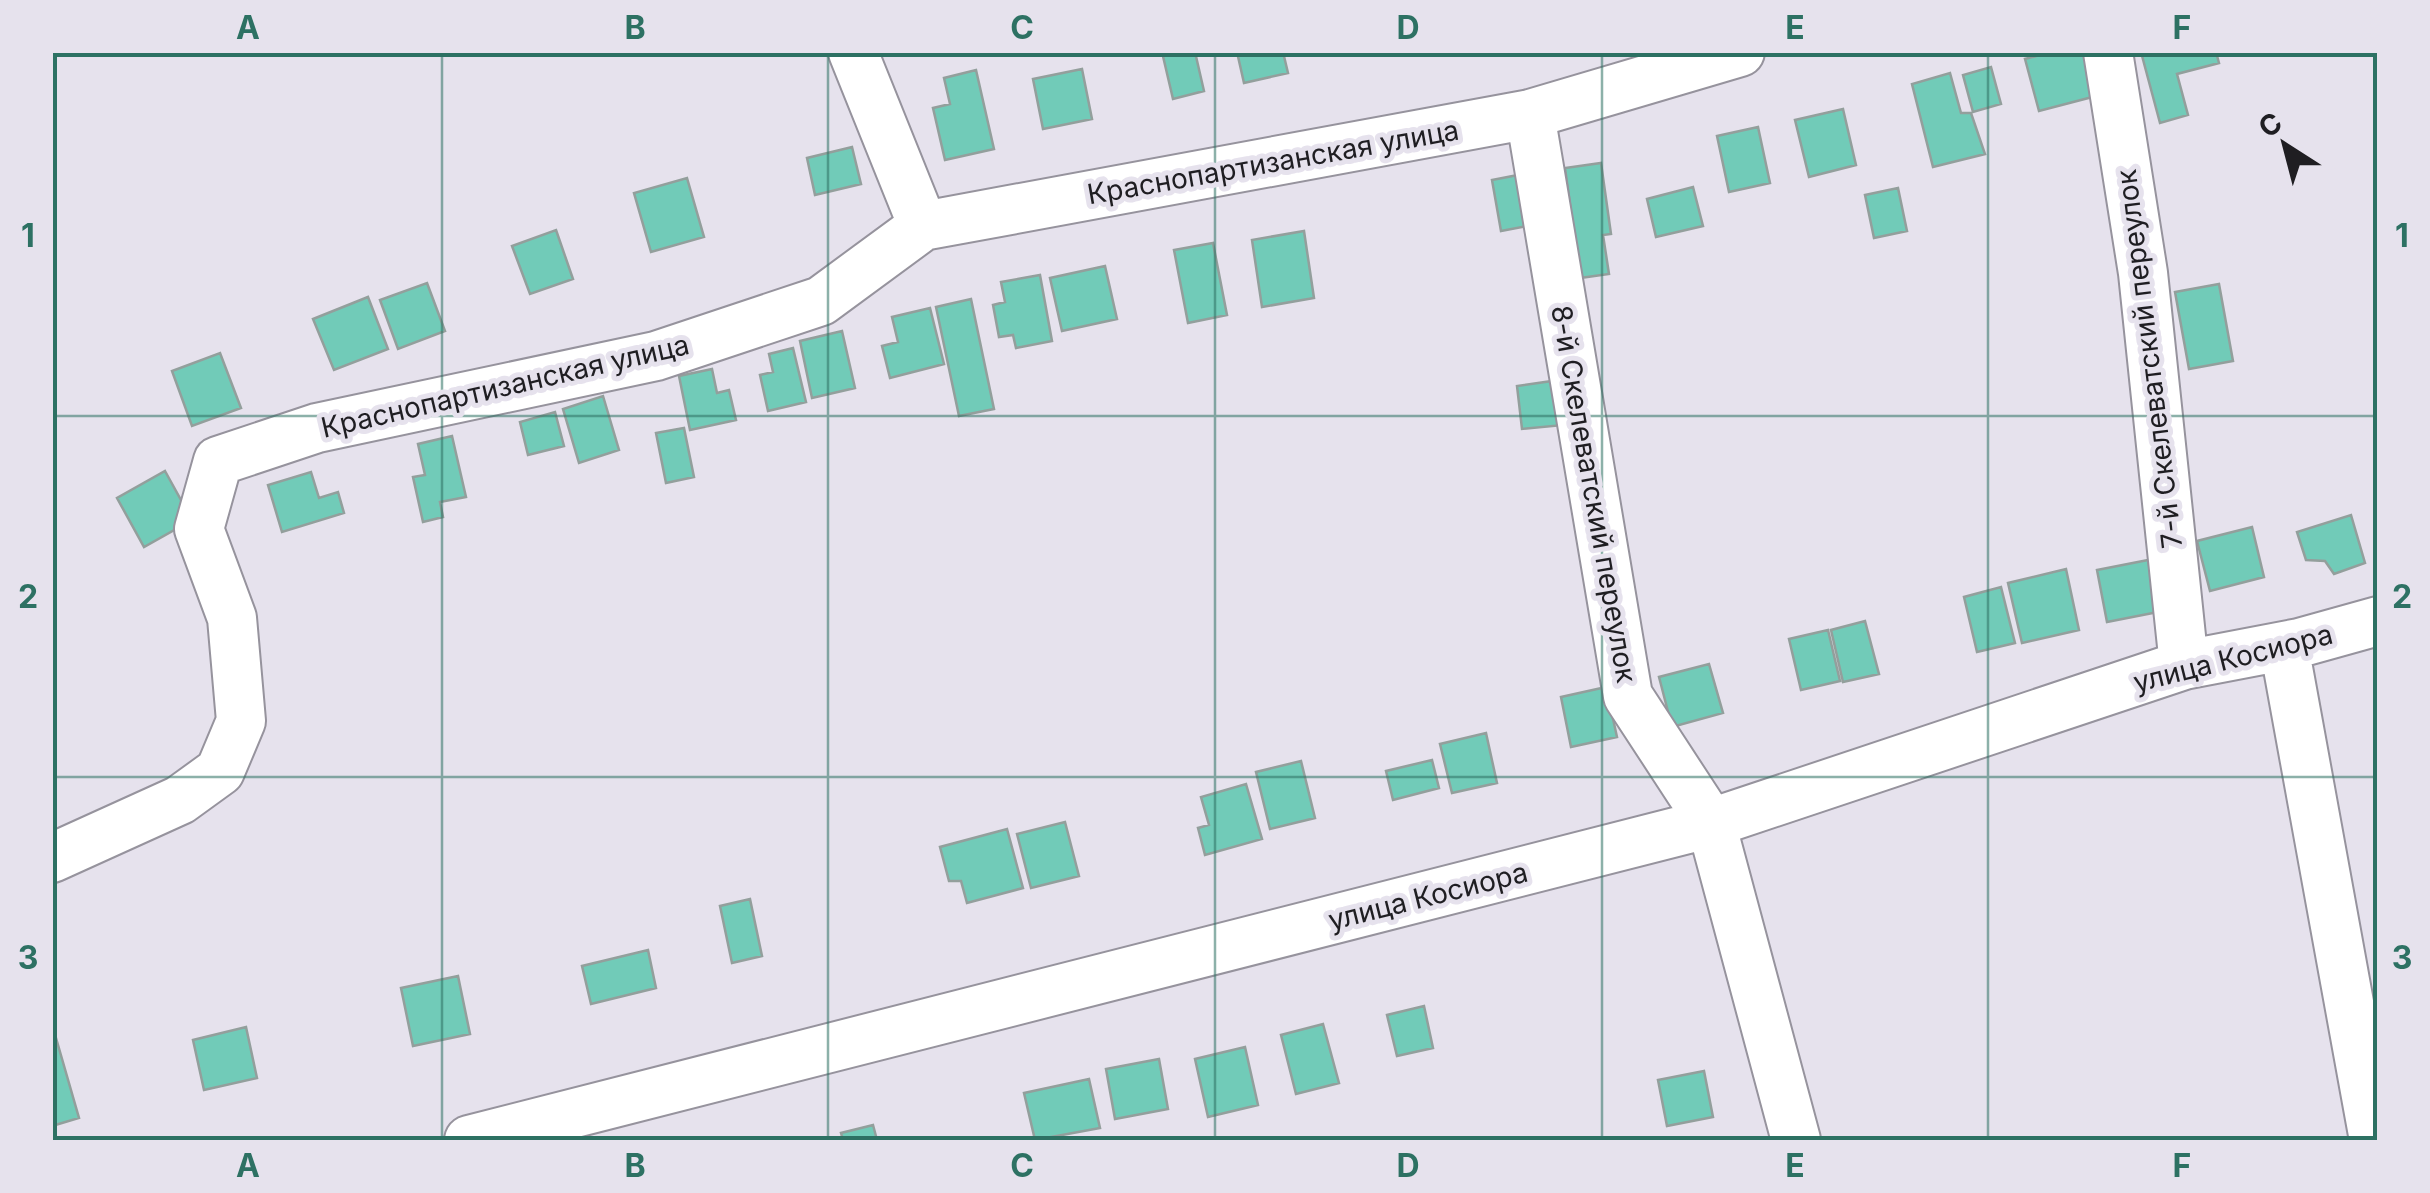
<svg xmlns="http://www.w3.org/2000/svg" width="2430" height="1193" font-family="Inter,sans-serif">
  <rect width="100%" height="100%" fill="#e6e2ed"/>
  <!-- building -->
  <path fill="#71cbb8" stroke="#939f9c" stroke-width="2.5" d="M 1162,52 L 1195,52 L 1204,91 L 1173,99 Z
    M 1237,52 L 1283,52 L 1288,73 L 1244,83 Z
    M 2051,52 L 2084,52 L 2096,96 L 2039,111 L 2025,59 Z
    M 2141,52 L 2216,52 L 2219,63 L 2177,74 L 2188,115 L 2160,123 Z
    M 1991,67 L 2001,104 L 1973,112 L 1963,75 Z
    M 1082,69 L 1092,119 L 1043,129 L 1033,79 Z
    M 976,70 L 994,149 L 945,160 L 933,108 L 950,104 L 944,78 Z
    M 1950,73 L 1961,113 L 1971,113 L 1985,154 L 1933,167 L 1912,84 Z
    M 1843,109 L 1856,165 L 1809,177 L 1795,120 Z
    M 1758,127 L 1770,183 L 1729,192 L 1717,136 Z
    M 852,147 L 861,184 L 815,195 L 807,158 Z
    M 1601,163 L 1611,234 L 1603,235 L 1609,274 L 1580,278 L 1565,168 Z
    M 1523,174 L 1533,225 L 1501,231 L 1492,180 Z
    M 687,178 L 704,237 L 651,252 L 634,193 Z
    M 1693,187 L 1703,226 L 1656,237 L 1647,199 Z
    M 1898,188 L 1907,231 L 1874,238 L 1865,195 Z
    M 556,230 L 573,279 L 530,294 L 512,246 Z
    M 1304,231 L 1314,298 L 1262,307 L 1252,240 Z
    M 1213,243 L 1227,315 L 1188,323 L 1174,250 Z
    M 1105,266 L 1117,319 L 1062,331 L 1050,278 Z
    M 1040,275 L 1052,341 L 1016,348 L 1013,335 L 999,337 L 993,305 L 1005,302 L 1001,282 Z
    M 427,283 L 445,331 L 398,349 L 380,300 Z
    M 2219,284 L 2233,361 L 2189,369 L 2175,292 Z
    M 368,297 L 388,349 L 334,370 L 313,319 Z
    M 971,299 L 994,409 L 959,416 L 936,307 Z
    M 930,308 L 944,364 L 890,378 L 882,346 L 898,342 L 892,317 Z
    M 842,331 L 855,388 L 812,398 L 800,341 Z
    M 793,348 L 806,402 L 768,411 L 760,375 L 773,372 L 769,354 Z
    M 220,353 L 241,408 L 192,426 L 172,371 Z
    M 712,369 L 717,393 L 729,390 L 736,420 L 690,430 L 679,376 Z
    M 1559,380 L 1564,425 L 1522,429 L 1517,386 Z
    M 603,396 L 619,450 L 579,463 L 563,409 Z
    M 555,412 L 564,446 L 528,455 L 520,422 Z
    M 684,428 L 694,477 L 666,483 L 656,433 Z
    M 452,436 L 466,497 L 440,502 L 443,517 L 423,522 L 413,477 L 425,475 L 418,444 Z
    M 165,471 L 192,520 L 144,547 L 117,498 Z
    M 311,472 L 319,498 L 338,492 L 344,513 L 282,532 L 268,485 Z
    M 2351,515 L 2365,563 L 2334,574 L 2325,561 L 2306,560 L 2297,532 Z
    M 2252,527 L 2264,577 L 2210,591 L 2197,541 Z
    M 2148,560 L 2158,612 L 2107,622 L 2097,570 Z
    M 2066,569 L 2079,630 L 2022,643 L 2008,583 Z
    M 2001,587 L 2015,643 L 1977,652 L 1964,597 Z
    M 1865,621 L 1879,674 L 1843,682 L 1831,630 Z
    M 1828,630 L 1840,681 L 1801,690 L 1789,639 Z
    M 1709,664 L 1723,713 L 1672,727 L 1659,677 Z
    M 1606,687 L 1617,737 L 1571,747 L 1561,697 Z
    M 1486,733 L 1497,783 L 1452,793 L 1440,744 Z
    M 1432,760 L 1439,788 L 1393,800 L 1386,771 Z
    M 1301,761 L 1315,818 L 1270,829 L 1256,772 Z
    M 1246,784 L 1262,839 L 1205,855 L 1198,828 L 1209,825 L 1201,797 Z
    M 1065,822 L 1079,876 L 1031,888 L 1017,834 Z
    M 1007,829 L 1023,888 L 967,903 L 961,881 L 949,881 L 940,847 Z
    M 750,899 L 762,956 L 732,963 L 720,906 Z
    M 648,950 L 656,988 L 591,1004 L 582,966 Z
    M 458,976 L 470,1034 L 413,1046 L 401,988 Z
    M 1424,1006 L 1433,1048 L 1397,1056 L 1387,1015 Z
    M 1323,1024 L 1339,1083 L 1296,1094 L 1281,1035 Z
    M 246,1027 L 257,1078 L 204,1090 L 193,1040 Z
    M 56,1038 L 79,1118 L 52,1126 L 52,1039 Z
    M 1245,1047 L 1258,1105 L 1208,1117 L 1195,1059 Z
    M 1159,1059 L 1168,1109 L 1115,1119 L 1106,1069 Z
    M 1704,1071 L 1713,1117 L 1667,1126 L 1658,1080 Z
    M 1089,1079 L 1100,1128 L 1035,1140 L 1024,1093 Z
    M 873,1125 L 877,1140 L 843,1140 L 841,1133 Z"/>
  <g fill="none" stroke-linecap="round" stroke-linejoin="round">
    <defs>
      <path id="minor" d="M 853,52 L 923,226
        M 2108,52 L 2143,273 L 2184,665
        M 1530,114 L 1628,696 L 1711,823 L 1796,1140
        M 2284,646 L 2374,1140
        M 52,858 L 180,800 L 220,771 L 241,721 L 232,618 L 199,529 L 218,461 L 317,428 L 656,356 L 821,301 L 923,226 L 1530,114 L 1740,52
        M 469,1140 L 1711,823 L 2184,665 L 2299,643 L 2378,621"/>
    </defs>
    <!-- minor casing -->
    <use href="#minor" stroke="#96939d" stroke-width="52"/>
    <!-- minor -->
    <use href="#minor" stroke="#fff" stroke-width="48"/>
  </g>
  <!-- grid -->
  <path fill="none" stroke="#2d7163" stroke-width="2.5" stroke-opacity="0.55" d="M 442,52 L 442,1140M 828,52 L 828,1140M 1215,52 L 1215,1140M 1602,52 L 1602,1140M 1988,52 L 1988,1140M 52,416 L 2378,416M 52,777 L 2378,777"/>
  <g text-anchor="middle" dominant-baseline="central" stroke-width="10" stroke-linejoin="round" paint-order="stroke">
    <!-- street labels -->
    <g font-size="28" fill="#1f1e22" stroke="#e6e2ed">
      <text transform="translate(1273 162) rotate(-10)">Краснопартизанская улица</text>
      <text transform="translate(2149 359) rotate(-97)">7-й Скелеватский переулок</text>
      <text transform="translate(505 386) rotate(-13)">Краснопартизанская улица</text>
      <text transform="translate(1594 494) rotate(80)">8-й Скелеватский переулок</text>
      <text transform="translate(2233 658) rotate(-14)">улица Косиора</text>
      <text transform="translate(1428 896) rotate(-14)">улица Косиора</text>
    </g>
  </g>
  <!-- border -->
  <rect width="2430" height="1193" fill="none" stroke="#e6e2ed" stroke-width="110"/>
  <!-- north arrow -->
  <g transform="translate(2285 145) rotate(324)" stroke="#e6e2ed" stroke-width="8" paint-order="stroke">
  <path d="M0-8L18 38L0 25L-18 38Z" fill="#1f1e22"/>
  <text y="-15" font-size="28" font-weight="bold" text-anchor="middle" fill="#1f1e22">С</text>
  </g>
  <rect x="55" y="55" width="2320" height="1083" fill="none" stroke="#2d7163" stroke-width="4"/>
  <g font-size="32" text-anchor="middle" font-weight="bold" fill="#2d7163">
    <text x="248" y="39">A</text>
    <text x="635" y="39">B</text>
    <text x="1022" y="39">C</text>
    <text x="1408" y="39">D</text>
    <text x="1795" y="39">E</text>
    <text x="2182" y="39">F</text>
    <text x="28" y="247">1</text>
    <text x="2402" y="247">1</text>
    <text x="28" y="608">2</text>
    <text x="2402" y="608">2</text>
    <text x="28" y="969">3</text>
    <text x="2402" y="969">3</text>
    <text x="248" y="1177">A</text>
    <text x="635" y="1177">B</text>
    <text x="1022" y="1177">C</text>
    <text x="1408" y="1177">D</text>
    <text x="1795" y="1177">E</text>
    <text x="2182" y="1177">F</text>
  </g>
</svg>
